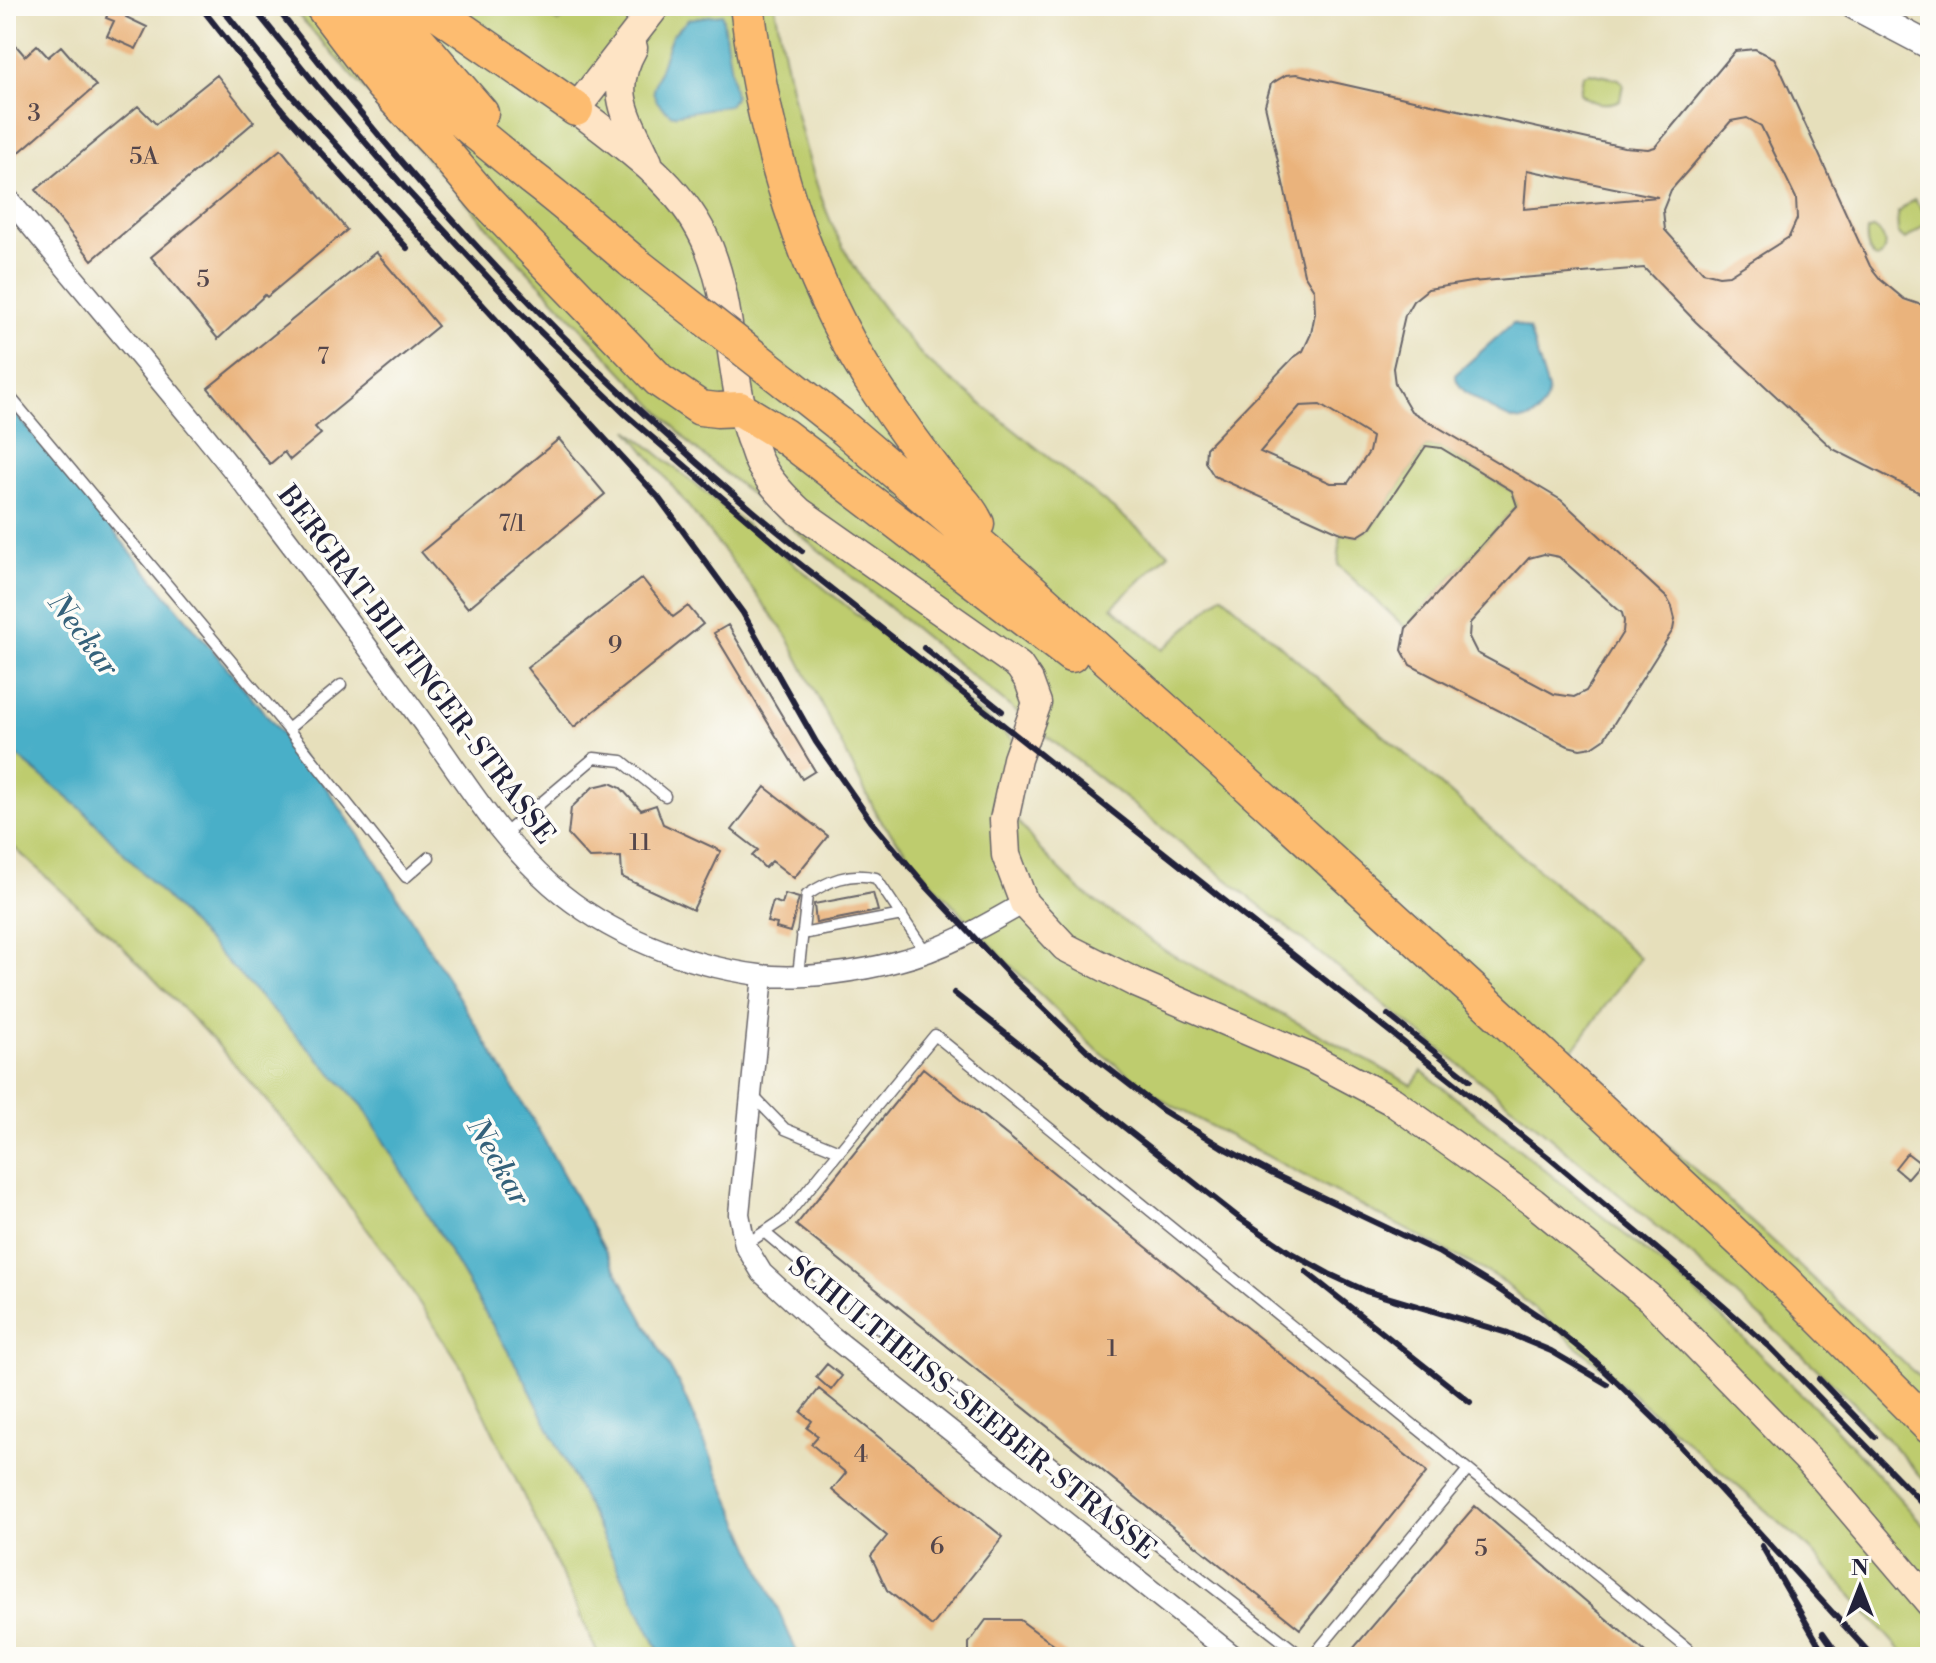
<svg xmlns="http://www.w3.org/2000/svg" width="1936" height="1663" font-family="'Libre Bodoni',serif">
  <rect width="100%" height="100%" fill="#fdfcf7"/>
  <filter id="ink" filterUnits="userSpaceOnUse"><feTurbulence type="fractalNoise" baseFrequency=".0125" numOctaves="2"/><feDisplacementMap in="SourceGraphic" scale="16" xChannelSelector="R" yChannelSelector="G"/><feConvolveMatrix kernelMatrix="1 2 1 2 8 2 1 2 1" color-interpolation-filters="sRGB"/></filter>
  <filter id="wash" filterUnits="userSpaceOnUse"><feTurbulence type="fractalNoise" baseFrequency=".006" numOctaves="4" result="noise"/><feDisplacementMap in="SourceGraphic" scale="32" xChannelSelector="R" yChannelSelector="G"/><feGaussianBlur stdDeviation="1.8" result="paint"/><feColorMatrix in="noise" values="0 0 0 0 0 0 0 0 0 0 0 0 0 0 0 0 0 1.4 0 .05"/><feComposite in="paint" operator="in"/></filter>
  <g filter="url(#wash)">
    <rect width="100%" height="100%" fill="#e6dfbb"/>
    <!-- green -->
    <path fill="#becc6e" stroke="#707754" stroke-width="2" d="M 290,6 L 532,6 L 558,22 L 578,6 L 775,6 C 788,79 808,182 843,247 C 865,287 896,326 926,360 L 1169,553 L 1112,607 L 1163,650 L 1222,595 L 1640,958 L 1570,1054 L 1930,1387 L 1930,1486 L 1854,1403 L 1707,1268 L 1538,1127 L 1019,714 L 692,446 L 513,255 Z
      M 1590,73 L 1618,79 L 1623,84 L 1620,100 C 1608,106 1590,104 1580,93 L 1583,75 Z
      M 1914,199 L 1928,217 L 1926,224 L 1905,240 L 1898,234 L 1897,213 Z
      M 1874,228 C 1886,235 1889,251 1877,259 C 1867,253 1866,241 1867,231 Z
      M 628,430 L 1024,749 L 1017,820 L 1040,850 L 1082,892 L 1167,952 L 1412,1085 L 1422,1071 L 1690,1287 L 1831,1423 L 1930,1532 L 1930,1657 L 1906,1657 L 1811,1550 L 1500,1279 L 1167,1103 L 1098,1051 L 1008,963 L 924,874 L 878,817 L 787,636 L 737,568 Z
      M 1426,446 L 1441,448 L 1512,491 L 1517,506 L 1406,628 L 1338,565 L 1341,533 L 1358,536 L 1371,528 Z
      M 6,747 L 84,811 L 363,1106 L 525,1380 L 662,1657 L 599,1657 L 569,1590 L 462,1368 L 397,1269 L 292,1130 L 215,1042 L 120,944 L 6,840 Z"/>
    <!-- water -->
    <path fill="#49afc8" stroke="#366882" stroke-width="2" d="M 722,14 L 735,97 L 729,105 L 672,115 C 662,107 654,102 653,89 L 672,35 L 689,19 Z
      M 1513,323 L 1529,329 L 1548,390 C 1548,399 1545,405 1539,412 C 1521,431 1499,413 1482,403 C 1472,396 1460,391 1456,378 L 1456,374 Z
      M 6,402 L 323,783 L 373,856 L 533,1120 L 680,1386 L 799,1657 L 662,1657 L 525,1380 L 363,1106 L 84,811 L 6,747 Z"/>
    <g id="blocks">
      <!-- building -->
      <path fill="#eab37b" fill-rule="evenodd" d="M 111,6 L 129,11 L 126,17 L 147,27 L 136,49 L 107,36 L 114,21 L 106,18 Z
        M 6,34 L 25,56 L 37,45 L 48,57 L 61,46 L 96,86 L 16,155 L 6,143 Z
        M 1755,49 L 1774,58 L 1780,69 L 1870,266 L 1881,280 L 1904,299 L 1930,308 L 1930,498 L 1833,449 L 1696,322 L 1644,268 L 1471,282 L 1428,289 L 1413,301 L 1405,315 L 1393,368 L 1395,384 L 1411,411 L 1561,500 L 1667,598 L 1672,607 L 1675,619 L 1673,630 L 1604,739 L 1592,747 L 1580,749 L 1568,746 L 1410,665 L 1402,650 L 1406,628 L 1517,506 L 1512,491 L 1441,448 L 1426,446 L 1371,528 L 1358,536 L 1341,533 L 1214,476 L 1205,462 L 1206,448 L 1293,358 L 1303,351 L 1311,334 L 1315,313 L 1314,290 L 1304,274 L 1265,105 L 1271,84 L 1286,75 L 1297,74 L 1624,147 L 1648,149 L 1655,147 L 1735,51 ZM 1747,118 L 1761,126 L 1796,198 L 1797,219 L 1789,237 L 1729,275 L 1719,276 L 1703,272 L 1665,230 L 1663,210 L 1671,190 L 1731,121 ZM 1527,170 L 1658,197 L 1524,209 ZM 1320,405 L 1372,437 L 1369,452 L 1348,483 L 1331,483 L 1260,452 L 1300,406 ZM 1544,554 L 1559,557 L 1622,613 L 1624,621 L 1623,632 L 1586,691 L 1574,697 L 1554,694 L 1477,653 L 1469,637 L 1470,623 L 1529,558 Z
        M 217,75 L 254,122 L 92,260 L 36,190 L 138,106 L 156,124 Z
        M 281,149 L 347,230 L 267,297 L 265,295 L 218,339 L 151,257 Z
        M 376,252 L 438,326 L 315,427 L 321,434 L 290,460 L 284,452 L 270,464 L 208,388 Z
        M 559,439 L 605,494 L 468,608 L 421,552 Z
        M 642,578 L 673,617 L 688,606 L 703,624 L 574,727 L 527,668 Z
        M 728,625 L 815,771 L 802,779 L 714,633 Z
        M 610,783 L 621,788 L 641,810 L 656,805 L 663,824 L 721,851 L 693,910 L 622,877 L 621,857 L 589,858 L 568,835 L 571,808 L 593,787 Z
        M 765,787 L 828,836 L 794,878 L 772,861 L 765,868 L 752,856 L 758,850 L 732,830 Z
        M 873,893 L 878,911 L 816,923 L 814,904 Z
        M 785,894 L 799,898 L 790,932 L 776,928 L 777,924 L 767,922 L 773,901 L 782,904 Z
        M 923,1068 L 1427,1472 L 1300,1629 L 796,1225 Z
        M 1907,1153 L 1920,1163 L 1907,1178 L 1895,1168 Z
        M 827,1364 L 842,1376 L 831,1390 L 816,1377 Z
        M 819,1389 L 1003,1537 L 932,1626 L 887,1590 L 871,1556 L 887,1536 L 832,1490 L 846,1473 L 811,1444 L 818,1436 L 807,1428 L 812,1421 L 801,1412 Z
        M 1475,1506 L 1574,1591 L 1651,1657 L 1346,1657 Z
        M 986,1620 L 1020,1620 L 1070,1657 L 969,1657 L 969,1643 Z"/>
    </g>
  </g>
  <g filter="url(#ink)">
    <use href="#blocks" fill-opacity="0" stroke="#676468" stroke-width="2"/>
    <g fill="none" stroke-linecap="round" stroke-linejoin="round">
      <defs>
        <path id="service" d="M 6,392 L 288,729 L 406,877 L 429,857
          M 288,729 L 341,685
          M 503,835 L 594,758 L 622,761 L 665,796
          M 802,934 L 902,915
          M 798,975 L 807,895 C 828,881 850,871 876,878 L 925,951
          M 752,1095 L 785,1129 L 839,1151
          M 764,1232 L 886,1334 L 1303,1657
          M 745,1245 L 784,1219 L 935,1035 L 1688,1649
          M 1312,1657 L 1467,1471"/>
        <path id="minor" d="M 6,196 C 102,313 202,427 293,547 C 338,606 382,667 426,727 C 465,781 500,840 551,885 C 608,935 685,965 759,975 C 800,980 859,972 898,961 C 943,950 984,926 1024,903
          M 763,976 L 739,1214 L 745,1245 L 762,1273 L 829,1334 L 1235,1657"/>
        <path id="tertiary" d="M 1854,6 L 1930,46"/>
        <path id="secondary" d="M 656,6 L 576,109 C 628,149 684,186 709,248 C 733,308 729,376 750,438 C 754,447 756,458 761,466 C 771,484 785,498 800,512 L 1019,666 L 1029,681 L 1037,703 L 1017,759 L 1004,820 L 1006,855 L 1024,903 L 1065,947 L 1136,983 L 1311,1058 L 1392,1101 L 1533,1202 L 1650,1298 L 1811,1463 L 1930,1603
          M 633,48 C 607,94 629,119 648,162"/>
        <path id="trunk" d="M 322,6 L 382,85 L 440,147 L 485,200 L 659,380 L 700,408 L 717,410 L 740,409 L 783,435 L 1071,655
          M 349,6 C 400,73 468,127 533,179 C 567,205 600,234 633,262
          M 389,6 L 481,113
          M 428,6 L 576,109
          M 747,6 C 764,139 803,279 878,391 C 897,420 918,449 939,476 C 952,491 968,505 977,524
          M 786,382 L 838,423 L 994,557 L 1216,756 L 1481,998 L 1784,1281 L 1930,1427"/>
      </defs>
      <!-- service casing -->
      <use href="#service" stroke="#676468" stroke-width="13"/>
      <!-- minor casing -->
      <use href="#minor" stroke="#676468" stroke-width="23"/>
      <!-- tertiary casing -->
      <use href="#tertiary" stroke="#676468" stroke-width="29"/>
      <!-- secondary casing -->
      <use href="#secondary" stroke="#676468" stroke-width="31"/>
      <!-- trunk casing -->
      <use href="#trunk" stroke="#676468" stroke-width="37"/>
      <!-- service -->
      <use href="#service" stroke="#fff" stroke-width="10"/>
      <!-- minor -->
      <use href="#minor" stroke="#fff" stroke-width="20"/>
      <!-- tertiary -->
      <use href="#tertiary" stroke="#fff" stroke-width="26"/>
      <!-- secondary -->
      <use href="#secondary" stroke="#fee4c5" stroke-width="28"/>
      <!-- trunk -->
      <use href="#trunk" stroke="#fdbc6f" stroke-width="34"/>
      <!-- rail -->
      <path stroke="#22223b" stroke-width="6" d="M 200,6 L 284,112 L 407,248
        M 220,6 L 293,97 L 658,497 L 743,613 L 816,742 L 871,821 L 926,886 L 1013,979 L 1095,1058 L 1162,1110 L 1222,1147 L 1273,1174 L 1438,1252 L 1494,1286 L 1546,1321 L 1595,1361 L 1661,1425 L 1873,1657
        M 252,6 L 316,85 L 404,187 L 522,314 L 625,414 L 790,556 L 1548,1157 L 1675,1264 L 1769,1346 L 1930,1511
        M 275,6 C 429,207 604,392 802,551
        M 924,648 L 1002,711
        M 954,993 L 1238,1217 L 1291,1253 L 1329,1274 L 1366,1291 L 1508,1333 L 1551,1351 L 1607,1384
        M 1388,1015 L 1470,1080
        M 1306,1272 L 1470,1402
        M 1819,1379 L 1875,1437
        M 1762,1546 L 1826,1657
        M 1823,1633 L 1840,1657"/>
      <defs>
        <path id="trunk-bridge" d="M 633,262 L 786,382"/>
      </defs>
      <!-- trunk-bridge casing -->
      <use href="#trunk-bridge" stroke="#676468" stroke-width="37" stroke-linecap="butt"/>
      <!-- trunk-bridge -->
      <use href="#trunk-bridge" stroke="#fdbc6f" stroke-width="34"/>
    </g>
  </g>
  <g text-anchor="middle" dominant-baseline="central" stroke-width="7" stroke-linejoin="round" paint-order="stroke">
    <!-- number labels -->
    <g font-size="24" fill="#54464b">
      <text x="34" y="114">3</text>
      <text x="144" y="157">5A</text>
      <text x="203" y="280">5</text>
      <text x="323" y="357">7</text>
      <text x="512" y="524">7/1</text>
      <text x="615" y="646">9</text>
      <text x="640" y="843">11</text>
      <text x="1112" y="1349">1</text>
      <text x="861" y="1455">4</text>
      <text x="937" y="1547">6</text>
      <text x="1481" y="1549">5</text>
    </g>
    <!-- street labels -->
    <g font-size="28" fill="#22223b" stroke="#fdfcf7">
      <text transform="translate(416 665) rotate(53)">BERGRAT-BILFINGER-STRASSE</text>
      <text transform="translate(972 1408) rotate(39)">SCHULTHEISS-SEEBER-STRASSE</text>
    </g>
    <!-- water labels -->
    <g font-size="30" font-style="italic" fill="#34617a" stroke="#fdfcf7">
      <text transform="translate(83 635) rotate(53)">Neckar</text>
      <text transform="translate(498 1162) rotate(60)">Neckar</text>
    </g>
  </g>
  <!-- margin -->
  <rect width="1936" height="1663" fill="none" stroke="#fdfcf7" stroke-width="32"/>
  <!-- north arrow -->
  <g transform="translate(1860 1587)" stroke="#fdfcf7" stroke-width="6" paint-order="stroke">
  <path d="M0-6L14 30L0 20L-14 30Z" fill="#22223b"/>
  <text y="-12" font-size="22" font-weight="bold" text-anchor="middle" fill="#22223b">N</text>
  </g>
</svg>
